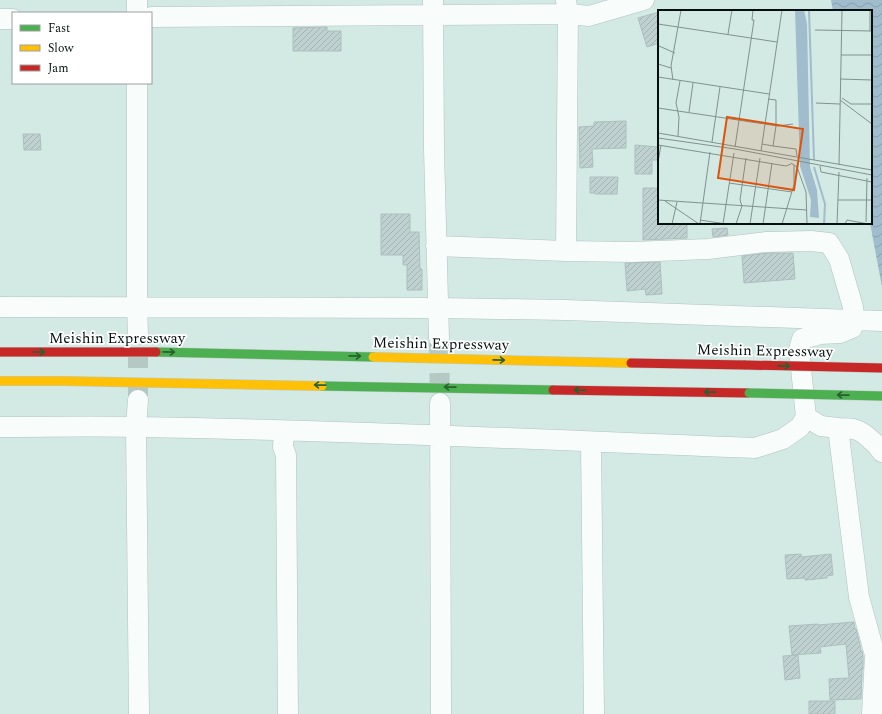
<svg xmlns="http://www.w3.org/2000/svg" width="882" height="714" font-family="Spectral,serif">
  <defs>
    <pattern id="water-waves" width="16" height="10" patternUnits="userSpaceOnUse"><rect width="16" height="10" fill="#a1bccc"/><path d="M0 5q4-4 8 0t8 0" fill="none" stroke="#89a1ae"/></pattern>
    <pattern id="building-hatch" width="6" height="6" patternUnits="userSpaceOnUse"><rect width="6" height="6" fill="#bfd2d1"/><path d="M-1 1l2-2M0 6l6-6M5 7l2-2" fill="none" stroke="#a2b3b2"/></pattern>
  </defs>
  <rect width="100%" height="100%" fill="#d3e9e4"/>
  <!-- water -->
  <path fill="url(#water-waves)" d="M 831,0 L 882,0 L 882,287 L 870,223 L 871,223 L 871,11 L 833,11 Z"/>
  <!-- building -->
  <path fill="url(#building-hatch)" stroke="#adbebe" d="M 659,12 L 659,43 L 647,47 L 638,18 Z
    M 327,27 L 327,31 L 341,31 L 341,51 L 293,51 L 293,28 Z
    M 626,121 L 626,148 L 592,149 L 593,167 L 580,168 L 579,127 L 594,126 L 594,122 Z
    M 23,134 L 40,134 L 41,150 L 24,150 Z
    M 635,145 L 659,147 L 659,160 L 652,160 L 652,174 L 635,174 Z
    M 590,177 L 618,177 L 617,194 L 595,194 L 595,193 L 590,193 Z
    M 643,188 L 659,188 L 659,223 L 687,223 L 687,238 L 643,240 Z
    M 381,214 L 410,214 L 410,232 L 419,232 L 420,269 L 422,269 L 422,290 L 407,290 L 407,265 L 403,265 L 403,255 L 381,255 Z
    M 727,228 L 728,235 L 713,237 L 712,229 Z
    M 767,253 L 793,253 L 795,279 L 744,283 L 742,256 Z
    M 660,262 L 662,294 L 646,295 L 645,289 L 627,291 L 625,263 Z
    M 801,554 L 801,557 L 831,554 L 833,575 L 827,576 L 827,578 L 805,580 L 805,578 L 787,579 L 785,555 Z
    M 854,622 L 855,629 L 856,629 L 860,645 L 861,651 L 862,651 L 863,656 L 863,669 L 862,669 L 861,699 L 830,700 L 829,679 L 849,678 L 846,644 L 820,647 L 821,653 L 792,655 L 789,626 L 818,624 L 818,625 Z
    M 798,655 L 800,678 L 785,680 L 783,656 Z
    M 809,701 L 835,701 L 835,714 L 809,714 Z"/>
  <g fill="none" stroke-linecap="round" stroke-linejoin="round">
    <!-- street-tunnel -->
    <path stroke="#b4c8c4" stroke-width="20" stroke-dasharray="20 10" stroke-linecap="butt" d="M 439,343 L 440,403
      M 138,398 L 138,336"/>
    <defs>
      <path id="street" d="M 137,0 L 137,13
        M 433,0 L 434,149 L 439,338
        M 151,17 C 290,17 429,14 568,14 L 589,16 L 644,0
        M 0,19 L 13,19
        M 137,83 L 137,307 L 138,334
        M 436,246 L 566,251 L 568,14 L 566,0
        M 0,307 L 438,308 L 565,310 L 882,321
        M 138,400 L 136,427 L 139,714
        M 440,403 L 441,714
        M 806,417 L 821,426 L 838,428 L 859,597 L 875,655 L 872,714
        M 0,427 C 46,427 91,426 137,427 C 343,430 549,440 755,448 L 783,439 L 800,427 L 806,417 L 799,349 L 802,339 L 820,334 L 840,333 L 852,328 L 854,320 L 853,307 L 839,259 L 829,243 L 811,241 L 766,242 L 708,249 L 632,252 L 566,251
        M 838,428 C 854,428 860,429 871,440 C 876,444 879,447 882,452
        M 284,431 L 283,447 L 286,455 L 288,714
        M 591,442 L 594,714"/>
      <path id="fast" d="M 156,352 L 373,357
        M 322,386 L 553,390"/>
      <path id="slow" d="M 373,357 L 631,363
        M 0,381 L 63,381 L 322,386"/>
      <path id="jam" d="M 0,352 L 156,352
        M 631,363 L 745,365
        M 553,390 L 749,393"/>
    </defs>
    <!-- street casing -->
    <use href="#street" stroke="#b1c2bf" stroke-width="21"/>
    <!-- fast casing -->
    <use href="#fast" stroke="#bdc7c5" stroke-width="10"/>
    <!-- slow casing -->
    <use href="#slow" stroke="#bdc7c5" stroke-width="10"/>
    <!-- jam casing -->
    <use href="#jam" stroke="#bdc7c5" stroke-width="10"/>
    <!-- street -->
    <use href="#street" stroke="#f8fcfb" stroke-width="20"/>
    <!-- fast -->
    <use href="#fast" stroke="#4caf50" stroke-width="9"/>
    <!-- slow -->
    <use href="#slow" stroke="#ffc107" stroke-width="9"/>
    <!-- jam -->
    <use href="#jam" stroke="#c62828" stroke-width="9"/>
    <defs>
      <path id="fast-bridge" d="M 749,393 L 882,396"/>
      <path id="jam-bridge" d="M 745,365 L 882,368"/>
    </defs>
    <!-- fast-bridge casing -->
    <use href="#fast-bridge" stroke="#bdc7c5" stroke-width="10" stroke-linecap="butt"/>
    <!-- jam-bridge casing -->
    <use href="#jam-bridge" stroke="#bdc7c5" stroke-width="10" stroke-linecap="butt"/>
    <!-- fast-bridge -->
    <use href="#fast-bridge" stroke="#4caf50" stroke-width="9"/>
    <!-- jam-bridge -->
    <use href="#jam-bridge" stroke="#c62828" stroke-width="9"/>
  </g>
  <!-- one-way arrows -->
  <defs><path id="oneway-shaft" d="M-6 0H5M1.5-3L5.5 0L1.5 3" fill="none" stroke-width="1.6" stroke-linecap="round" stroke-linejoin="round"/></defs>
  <g stroke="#28602e">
    <use href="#oneway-shaft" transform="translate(39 352)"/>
    <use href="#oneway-shaft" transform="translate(169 352) rotate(1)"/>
    <use href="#oneway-shaft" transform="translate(355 356) rotate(1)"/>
    <use href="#oneway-shaft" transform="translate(499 360) rotate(1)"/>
    <use href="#oneway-shaft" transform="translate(784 366) rotate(1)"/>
    <use href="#oneway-shaft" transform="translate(320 385) rotate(-179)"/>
    <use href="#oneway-shaft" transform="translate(450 387) rotate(-179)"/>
    <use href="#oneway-shaft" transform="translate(580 390) rotate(-179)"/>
    <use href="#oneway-shaft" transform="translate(710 392) rotate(-179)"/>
    <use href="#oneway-shaft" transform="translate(843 395) rotate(-179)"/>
  </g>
  <g text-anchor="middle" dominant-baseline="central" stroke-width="3.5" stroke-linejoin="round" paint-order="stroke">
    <!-- street labels -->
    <g font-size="15" fill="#03100d" stroke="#fff">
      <text x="117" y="338">Meishin Expressway</text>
      <text transform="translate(441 344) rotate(1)">Meishin Expressway</text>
      <text transform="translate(765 351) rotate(1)">Meishin Expressway</text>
    </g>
  </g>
  <!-- overview -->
  <g transform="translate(658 10)">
    <rect width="214" height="214" fill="#d3e9e4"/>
    <path d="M 137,0 L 146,0 L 149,14 L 152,157 L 159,180 L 161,208 L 152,207 L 153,190 L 142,156 Z" fill="#a1bccc"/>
    <path fill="none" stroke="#a1bccc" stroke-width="2" d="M 151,0 L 156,150M 156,157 L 167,194 L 166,214"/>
    <path fill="none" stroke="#80928e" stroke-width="1" d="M 0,14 L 119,32M 157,20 L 214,21M 212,21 L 212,0M 70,24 L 74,0M 1,36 L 17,43M 183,45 L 214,45M 0,54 L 13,58M 0,67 L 111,84M 182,69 L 214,70M 15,70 L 13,56 L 23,0M 184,88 L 193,94 L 214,94M 182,90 L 214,114M 158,93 L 182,94M 0,98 L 120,116 L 135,114M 31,102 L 35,73M 0,123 L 214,160M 20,126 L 21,107 L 18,93 L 22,71M 0,128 L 77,139 L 214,165M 54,132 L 62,77M 104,134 L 115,136 L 118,116 L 118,90 L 110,89M 0,135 L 128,156 L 133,154M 115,136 L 138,139 L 139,146M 77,137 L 96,10 L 94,10 L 95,0M 103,141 L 124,0M 0,152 L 3,135M 136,155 L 139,157 L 148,182 L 149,214M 181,155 L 184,0M 162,156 L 163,162 L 214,172M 71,173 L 134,182M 0,190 L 149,200M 180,190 L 214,190M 7,191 L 41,214M 42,210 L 68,214M 208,212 L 209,168M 14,214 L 19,192M 42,214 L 52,142M 65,214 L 76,143M 78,214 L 84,196 L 82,190 L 88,148M 92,214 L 102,148M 105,214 L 114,153M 124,214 L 136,175 L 136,155 L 133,153M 179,214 L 181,162M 187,214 L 189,210 L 210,214"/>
    <path fill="#dd550c" fill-opacity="0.15" stroke="#dd550c" stroke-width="2" d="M 69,107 L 145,119 L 136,180 L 60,168 Z"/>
    <rect width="214" height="214" fill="none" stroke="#03100d" stroke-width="2"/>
  </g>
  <!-- legend -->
  <rect x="12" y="12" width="140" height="72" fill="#ffffff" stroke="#9a9f9e"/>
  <rect x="20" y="25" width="20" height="6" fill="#4caf50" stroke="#9a9f9e"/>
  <text x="48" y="32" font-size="12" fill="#03100d">Fast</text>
  <rect x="20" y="45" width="20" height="6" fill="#ffc107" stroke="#9a9f9e"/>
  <text x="48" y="52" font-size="12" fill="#03100d">Slow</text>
  <rect x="20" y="65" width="20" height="6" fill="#c62828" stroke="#9a9f9e"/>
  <text x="48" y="72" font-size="12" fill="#03100d">Jam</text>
</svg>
